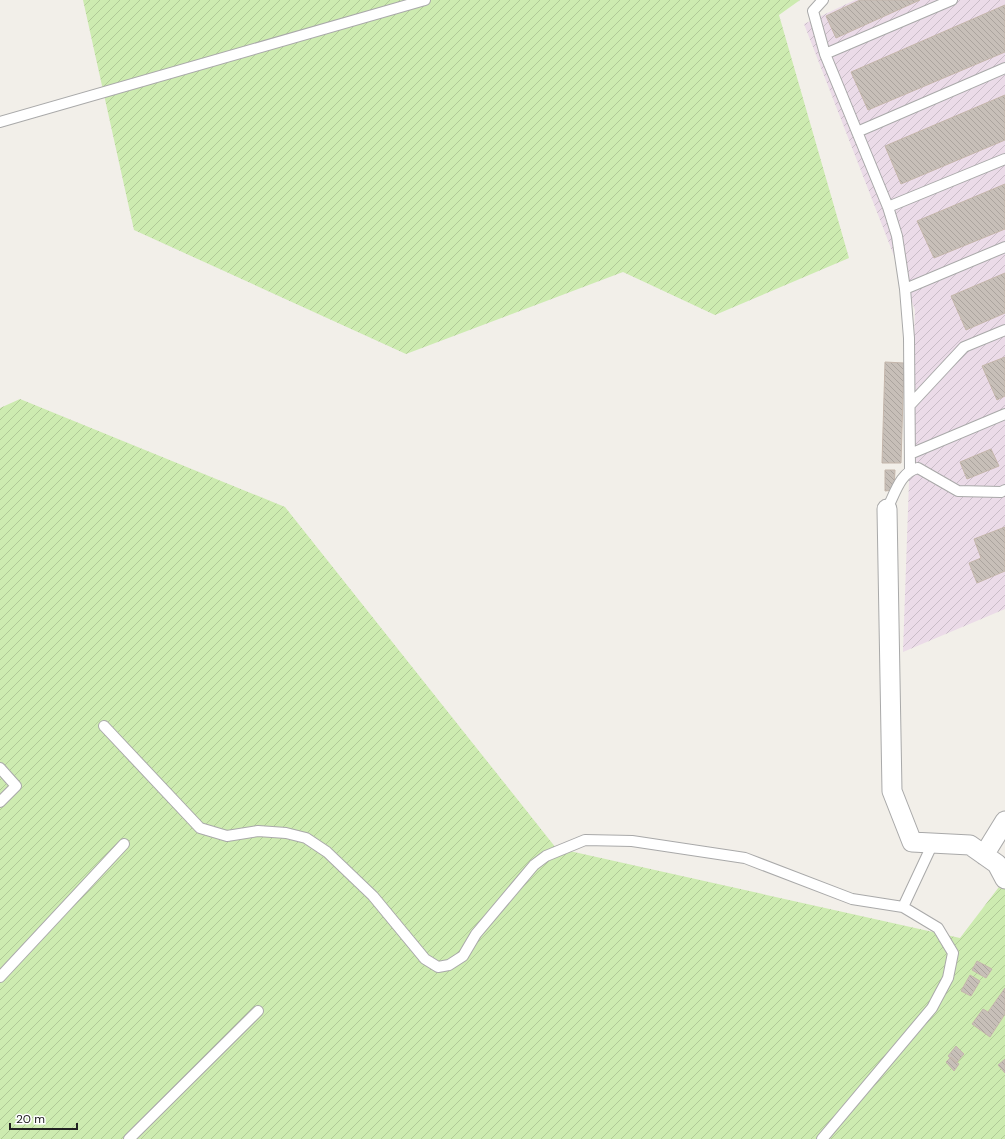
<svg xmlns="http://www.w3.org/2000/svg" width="1005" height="1139" font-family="'DM Sans',sans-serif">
  <defs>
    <pattern id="industrial-furrows" width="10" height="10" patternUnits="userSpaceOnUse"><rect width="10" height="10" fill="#ebdbe8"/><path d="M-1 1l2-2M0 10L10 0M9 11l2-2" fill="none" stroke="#c9bcc7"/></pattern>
    <pattern id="garden-furrows" width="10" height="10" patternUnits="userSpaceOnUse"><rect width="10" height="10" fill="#cdebb0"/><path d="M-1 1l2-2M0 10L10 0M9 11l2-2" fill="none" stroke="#b0c997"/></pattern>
    <pattern id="building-back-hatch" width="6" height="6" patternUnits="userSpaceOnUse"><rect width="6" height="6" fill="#c7bfb8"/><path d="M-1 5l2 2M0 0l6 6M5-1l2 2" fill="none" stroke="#aba49e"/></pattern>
  </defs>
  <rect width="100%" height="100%" fill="#f2efe9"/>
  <!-- industrial -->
  <path fill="url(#industrial-furrows)" d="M 855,0 L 1005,0 L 1005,609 L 903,652 L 915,310 L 804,24 Z"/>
  <!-- garden -->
  <path fill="url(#garden-furrows)" d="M 83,0 L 800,0 L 779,15 L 849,258 L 715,315 L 623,272 L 406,354 L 134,230 Z
    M 20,399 L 285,507 L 556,848 L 960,938 L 1005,879 L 1005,1139 L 0,1139 L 0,408 Z"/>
  <!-- building -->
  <path fill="url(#building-back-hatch)" stroke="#c4b6ab" d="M 860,0 L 920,0 L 836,38 L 826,16 Z
    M 1005,5 L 1005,52 L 868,110 L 851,72 Z
    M 1005,95 L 1005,140 L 901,184 L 885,146 Z
    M 1005,184 L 1005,229 L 934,258 L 917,221 Z
    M 1005,273 L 1005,313 L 966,330 L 951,296 Z
    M 1005,357 L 1005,396 L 997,400 L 982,366 Z
    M 885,362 L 904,363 L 901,463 L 882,463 Z
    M 991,449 L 999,466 L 967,479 L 960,462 Z
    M 885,470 L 895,470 L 894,490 L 885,491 Z
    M 1005,527 L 1005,571 L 977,583 L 969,563 L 981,558 L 974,539 Z
    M 977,961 L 992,969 L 986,978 L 972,970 Z
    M 970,975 L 980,981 L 971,996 L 961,991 Z
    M 1005,988 L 1005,1014 L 990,1037 L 972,1024 L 983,1009 L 988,1012 Z
    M 956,1046 L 964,1054 L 956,1063 L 948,1056 Z
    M 951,1057 L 959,1064 L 954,1071 L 946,1062 Z
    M 1005,1059 L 1005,1073 L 998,1065 Z"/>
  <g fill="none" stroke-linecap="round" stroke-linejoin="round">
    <defs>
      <path id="service" d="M 823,0 L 813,11 L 825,54
        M 0,122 L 425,0
        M 857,132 L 1005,68
        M 888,207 L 1005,159
        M 905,289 L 1005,247
        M 910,405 L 964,347 L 1005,330
        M 910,454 L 1005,414
        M 910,469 L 909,338 L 905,289 L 897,236 L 888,207 L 825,54 L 952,0
        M 887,509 C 895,494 900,472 918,468 L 958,491 L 1001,492 L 1005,490
        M 104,726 L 200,828 L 227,836 L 258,831 L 286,833 L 306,838 L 327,852 L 373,896 L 425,959 L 438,967 L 449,965 L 463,956 L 476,934 L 534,865 L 546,856 L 585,840 L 632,841 L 745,858 L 852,899 L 903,907 L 938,928 L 953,953 L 948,978 L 932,1008 L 822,1139
        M 0,768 L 16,786 L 0,802
        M 903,907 L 933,843
        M 0,977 L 124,844
        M 129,1139 L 258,1011"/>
      <path id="minor" d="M 887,509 L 892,791 L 912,842 L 970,845 L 997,864 L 1005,879
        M 984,855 L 1005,821"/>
    </defs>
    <!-- service casing -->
    <use href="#service" stroke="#a9a9a9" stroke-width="12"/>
    <!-- minor casing -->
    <use href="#minor" stroke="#a9a9a9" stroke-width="21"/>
    <!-- service -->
    <use href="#service" stroke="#fff" stroke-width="10"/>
    <!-- minor -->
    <use href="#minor" stroke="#fff" stroke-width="19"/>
  </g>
  <!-- scale -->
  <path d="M10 1123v6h67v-6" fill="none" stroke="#222222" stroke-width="2"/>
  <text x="16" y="1123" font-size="12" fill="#222222" stroke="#ffffff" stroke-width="3" paint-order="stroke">20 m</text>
</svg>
